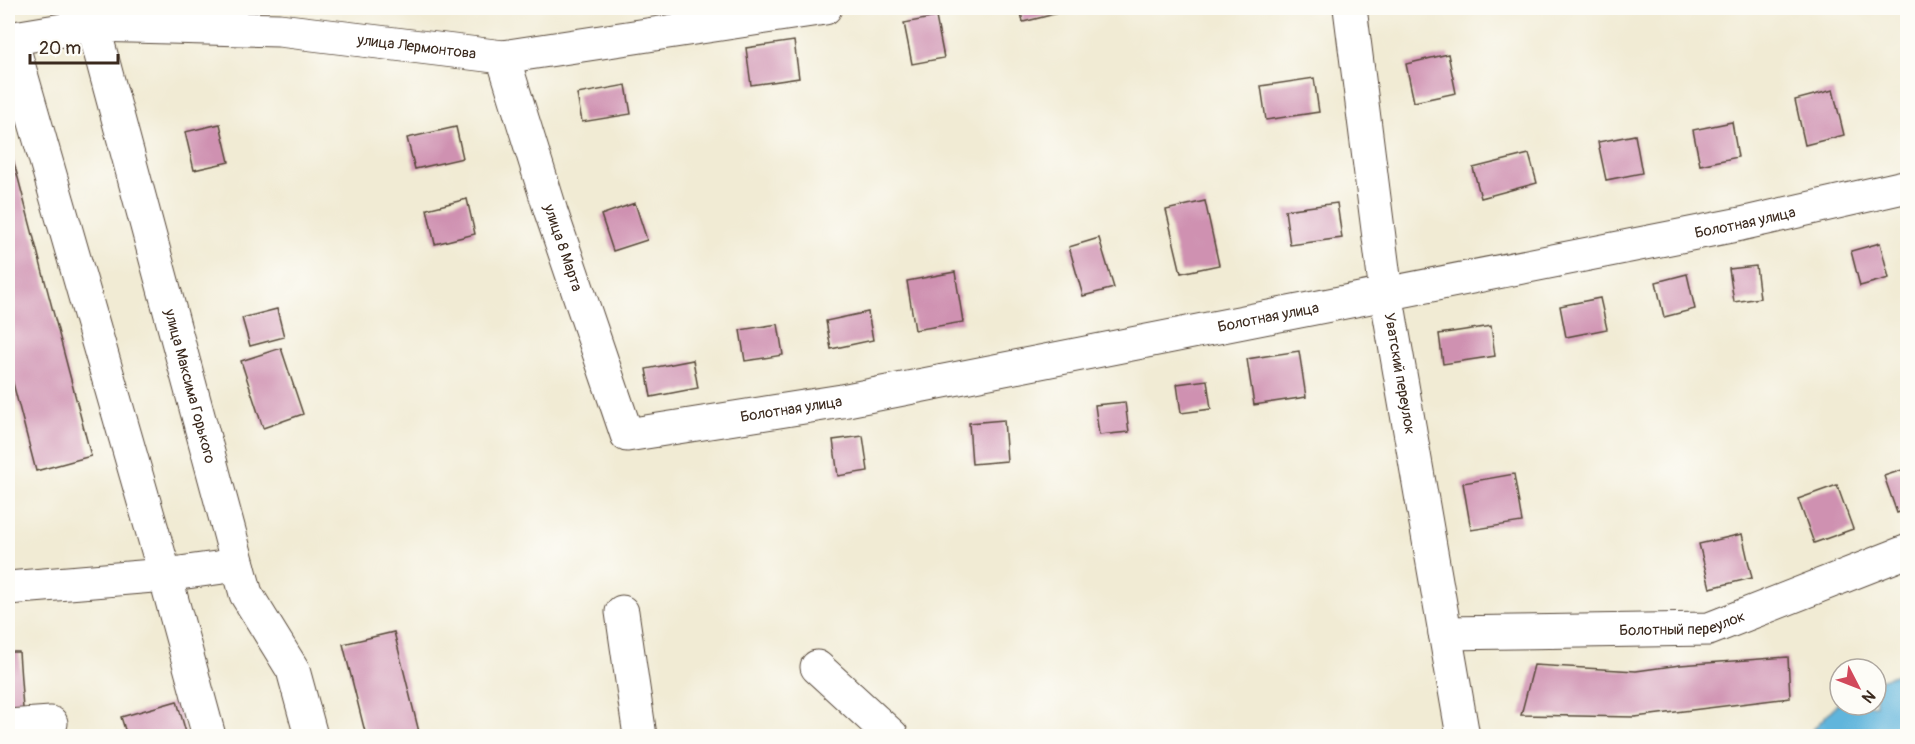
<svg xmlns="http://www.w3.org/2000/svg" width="1915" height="744" font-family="Pangolin,sans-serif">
  <rect width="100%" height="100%" fill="#fdfcf7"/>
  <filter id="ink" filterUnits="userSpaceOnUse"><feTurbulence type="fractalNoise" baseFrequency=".0167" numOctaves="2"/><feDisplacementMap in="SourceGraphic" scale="12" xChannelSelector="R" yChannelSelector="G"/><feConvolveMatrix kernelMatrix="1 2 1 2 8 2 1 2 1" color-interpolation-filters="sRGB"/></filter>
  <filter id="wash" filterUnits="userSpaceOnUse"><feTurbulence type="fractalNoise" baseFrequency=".008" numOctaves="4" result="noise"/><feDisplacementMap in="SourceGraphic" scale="24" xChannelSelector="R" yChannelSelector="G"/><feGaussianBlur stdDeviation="1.35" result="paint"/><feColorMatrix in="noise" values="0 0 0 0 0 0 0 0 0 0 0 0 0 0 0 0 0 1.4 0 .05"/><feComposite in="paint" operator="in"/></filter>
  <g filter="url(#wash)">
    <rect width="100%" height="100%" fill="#f1ebd4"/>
    <!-- water -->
    <path fill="#60b5dc" stroke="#4e707d" stroke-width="1.5" d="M 1907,671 L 1907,736 L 1807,736 L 1840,701 L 1840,705 L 1876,705 L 1876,681 Z"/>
    <g id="blocks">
      <!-- building -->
      <path fill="#cf91b1" d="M 1020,8 L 1053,8 L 1055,14 L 1023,22 Z
        M 936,17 L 944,58 L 912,64 L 904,23 Z
        M 794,41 L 799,78 L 751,85 L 746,48 Z
        M 1448,54 L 1456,93 L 1414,102 L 1406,64 Z
        M 1314,78 L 1319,112 L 1266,120 L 1261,86 Z
        M 626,85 L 631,114 L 582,122 L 577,94 Z
        M 1833,90 L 1844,135 L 1805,145 L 1795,100 Z
        M 1732,122 L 1738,157 L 1700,165 L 1693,130 Z
        M 220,124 L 229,162 L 194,170 L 185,132 Z
        M 456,127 L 463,158 L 415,169 L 407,138 Z
        M 1635,135 L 1642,173 L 1606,180 L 1598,142 Z
        M 1529,154 L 1537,183 L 1481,198 L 1473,168 Z
        M 12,155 L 91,456 L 36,471 L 8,364 L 8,156 Z
        M 467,199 L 475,234 L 435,244 L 427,209 Z
        M 1205,201 L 1219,265 L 1181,273 L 1166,210 Z
        M 635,203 L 647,240 L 613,251 L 601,215 Z
        M 1337,203 L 1342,238 L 1290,245 L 1285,210 Z
        M 1099,238 L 1114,288 L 1083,296 L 1069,247 Z
        M 1880,243 L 1889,278 L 1860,286 L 1851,251 Z
        M 1756,266 L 1760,298 L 1734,302 L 1729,269 Z
        M 955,272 L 963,322 L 915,330 L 907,281 Z
        M 1687,274 L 1695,309 L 1664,317 L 1656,282 Z
        M 1600,298 L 1607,329 L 1566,337 L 1560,306 Z
        M 277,309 L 284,337 L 250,346 L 242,318 Z
        M 868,312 L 873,340 L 831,349 L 826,321 Z
        M 778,324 L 783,355 L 745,361 L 740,330 Z
        M 1491,326 L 1495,356 L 1443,364 L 1439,334 Z
        M 281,348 L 303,414 L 263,428 L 241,361 Z
        M 1299,351 L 1306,397 L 1254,405 L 1247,359 Z
        M 693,360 L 698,388 L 651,397 L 646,369 Z
        M 1207,380 L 1211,409 L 1181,413 L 1177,384 Z
        M 1125,402 L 1129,432 L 1099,435 L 1095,405 Z
        M 1004,420 L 1007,461 L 972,464 L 969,423 Z
        M 863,436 L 868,471 L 838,476 L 833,440 Z
        M 1908,468 L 1908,509 L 1897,513 L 1884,476 Z
        M 1514,474 L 1522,522 L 1471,530 L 1463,483 Z
        M 1837,485 L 1853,529 L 1814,543 L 1798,499 Z
        M 1742,534 L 1752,578 L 1710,588 L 1699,544 Z
        M 394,632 L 420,736 L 366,736 L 343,644 Z
        M 8,652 L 19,652 L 23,709 L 8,710 Z
        M 1788,657 L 1790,698 L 1635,717 L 1521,715 L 1534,665 L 1636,671 L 1680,665 Z
        M 177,701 L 187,736 L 127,736 L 121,717 Z"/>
    </g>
  </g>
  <g filter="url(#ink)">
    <use href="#blocks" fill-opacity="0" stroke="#564739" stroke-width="1.5"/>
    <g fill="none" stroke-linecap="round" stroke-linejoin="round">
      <defs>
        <g id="minor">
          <path id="s1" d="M 1350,8 L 1386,293 L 1463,736"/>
          <path id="s2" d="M 93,25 L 246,594 L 293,670 L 311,736"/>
          <path id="s3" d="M 8,39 L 93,25 L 279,30 L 503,57 L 825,8"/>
          <path d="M 11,39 L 165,575 L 209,736"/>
          <path id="s4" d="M 503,57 L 551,212 L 627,435 L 842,401 L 1741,224 L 1908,186"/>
          <path d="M 8,588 L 165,575 L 238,565"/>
          <path d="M 622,612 L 640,736"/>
          <path id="s5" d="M 1445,633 L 1709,629 L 1908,551"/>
          <path d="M 817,667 L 892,736"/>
          <path d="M 8,726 L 51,723"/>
        </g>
      </defs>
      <!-- minor casing -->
      <use href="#minor" stroke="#564739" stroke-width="35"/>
      <!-- minor -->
      <use href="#minor" stroke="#fff" stroke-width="33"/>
    </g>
  </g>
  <g text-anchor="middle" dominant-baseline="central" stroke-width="6" stroke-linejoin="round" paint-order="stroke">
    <!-- street labels -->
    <g font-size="15" fill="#3b2a1e" stroke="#fdfcf7">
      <text stroke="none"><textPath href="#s3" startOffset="411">улица Лермонтова</textPath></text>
      <text stroke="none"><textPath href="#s4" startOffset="1536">Болотная улица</textPath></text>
      <text stroke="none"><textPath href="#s4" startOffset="200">улица 8 Марта</textPath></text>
      <text stroke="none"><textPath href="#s4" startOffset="1050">Болотная улица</textPath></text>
      <text stroke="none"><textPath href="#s1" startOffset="369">Уватский переулок</textPath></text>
      <text stroke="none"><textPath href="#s2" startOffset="374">улица Максима Горького</textPath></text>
      <text stroke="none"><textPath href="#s4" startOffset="564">Болотная улица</textPath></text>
      <text stroke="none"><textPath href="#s5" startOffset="238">Болотный переулок</textPath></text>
    </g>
  </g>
  <!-- margin -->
  <rect width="1915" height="744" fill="none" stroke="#fdfcf7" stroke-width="30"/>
  <!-- north arrow -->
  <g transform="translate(1858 687) rotate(132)"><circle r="28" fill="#fdfcf7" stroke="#afa8a0" stroke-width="1.5"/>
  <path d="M0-4.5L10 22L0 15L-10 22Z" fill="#d1495b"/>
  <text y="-9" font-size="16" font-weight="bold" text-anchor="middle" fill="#3b2a1e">N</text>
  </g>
  <!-- scale -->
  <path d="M30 54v9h88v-9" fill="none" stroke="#3b2a1e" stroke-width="3"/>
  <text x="39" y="54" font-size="18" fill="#3b2a1e" stroke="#fdfcf7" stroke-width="4.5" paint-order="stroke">20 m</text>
</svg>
